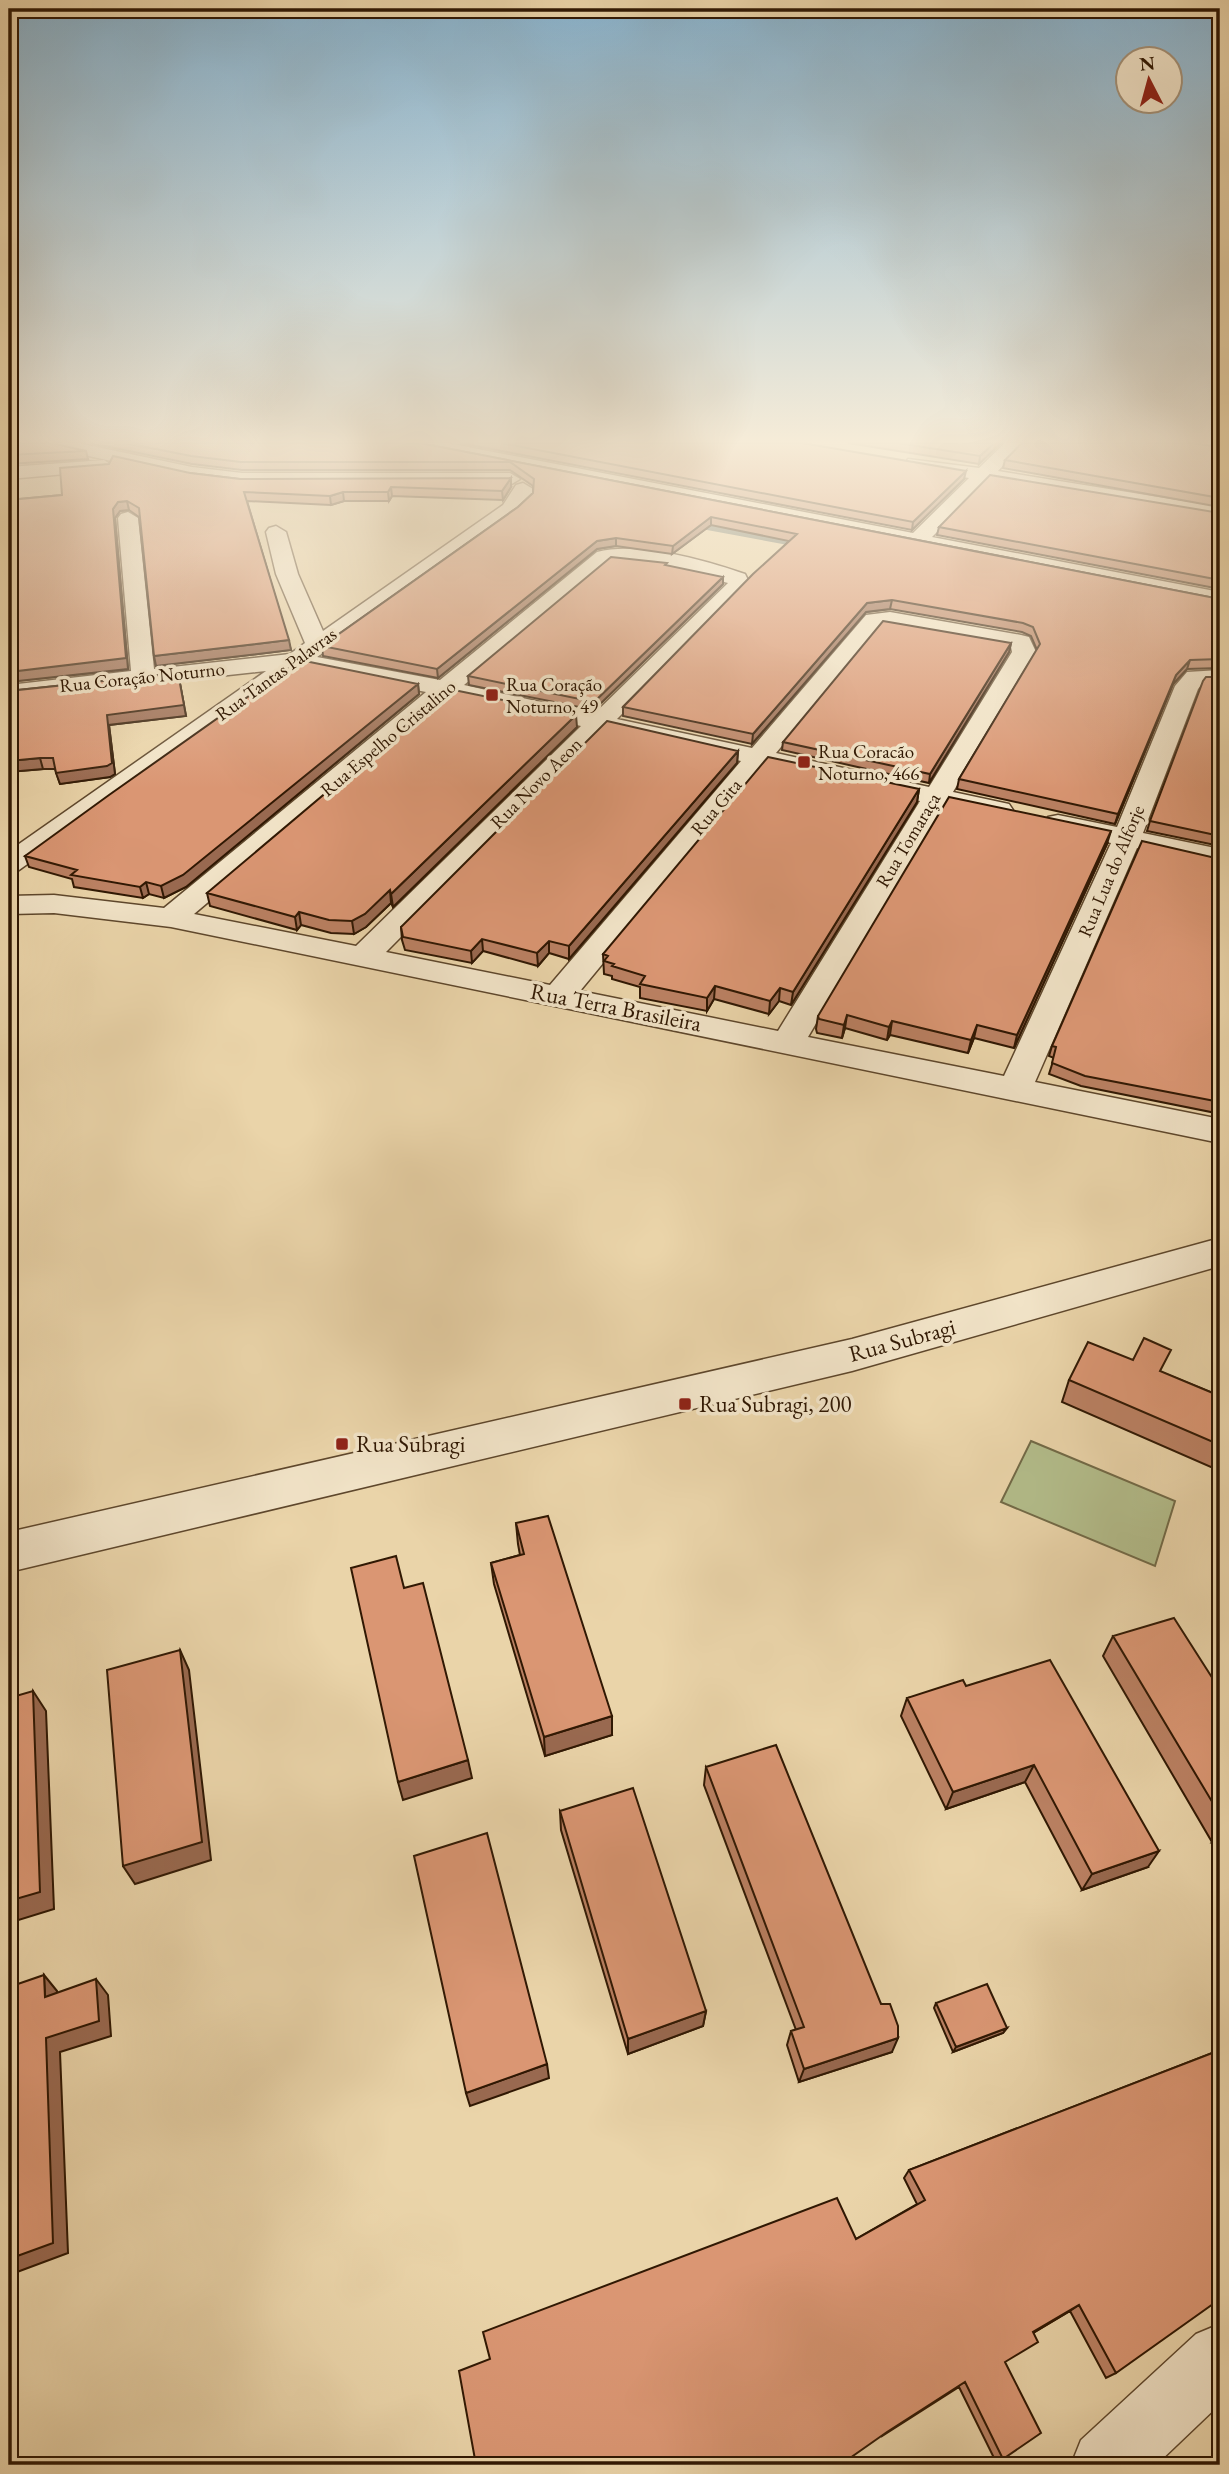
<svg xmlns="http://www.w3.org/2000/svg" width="1229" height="2474" font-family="'EB Garamond',serif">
  <rect width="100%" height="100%" fill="#ead4a9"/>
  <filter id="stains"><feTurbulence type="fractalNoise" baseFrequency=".00286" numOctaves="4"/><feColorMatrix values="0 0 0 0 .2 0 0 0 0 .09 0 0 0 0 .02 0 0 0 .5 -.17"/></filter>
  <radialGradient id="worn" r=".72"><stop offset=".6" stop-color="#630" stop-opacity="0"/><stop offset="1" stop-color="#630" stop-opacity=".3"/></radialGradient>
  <!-- green -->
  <path fill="#b3bd8b" stroke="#726a47" stroke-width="2" d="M 1031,1441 L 1175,1501 L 1155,1566 L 1001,1502 Z"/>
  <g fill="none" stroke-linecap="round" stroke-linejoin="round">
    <!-- stream -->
    <path stroke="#6f776b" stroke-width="5" d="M 694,525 L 802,545"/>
    <defs>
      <path id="minor" d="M 44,443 L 78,443 L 192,467 L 242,473 L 510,473 L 520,479 L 510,485 L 242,485 L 192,479 L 53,448 Z
        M 411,443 L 447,443 L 913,533 L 969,478 L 908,467 L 906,463 L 908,459 L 979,468 L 1005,443 L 1024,443 L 998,471 L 1220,507 L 1220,519 L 988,481 L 932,537 L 1220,592 L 1220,606 L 420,448 Z
        M 104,460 L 113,466 L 111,470 L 9,479 L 9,467 Z
        M 523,483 L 533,489 L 532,496 L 517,513 L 317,657 L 440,680 L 597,552 C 638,541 705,560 745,574 L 750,584 L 617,719 L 752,748 L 866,615 L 890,612 L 1021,635 L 1029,637 L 1036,652 L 953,792 L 1009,804 L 1013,810 L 1009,816 L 999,818 L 944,806 L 808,1037 L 1004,1076 L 1111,843 L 1048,829 L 1044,823 L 1048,817 L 1058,815 L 1117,827 L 1175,686 L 1187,672 L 1220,670 L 1220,684 L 1202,684 L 1198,689 L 1143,833 L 1220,849 L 1220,867 L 1137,848 L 1035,1082 L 1220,1119 L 1220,1143 L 171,927 L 54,913 L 9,914 L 9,896 L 54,895 L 164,908 L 426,692 L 301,668 L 19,870 L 9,873 L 9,851 L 266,671 L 9,699 L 9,685 L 131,671 L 118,518 L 121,514 L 128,512 L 138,518 L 154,669 L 290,654 L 305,643 L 276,574 L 266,532 L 269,528 L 276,526 L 286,532 L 298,574 L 323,631 L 503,505 L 516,485 ZM 610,562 L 670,568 L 728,583 L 594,714 L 464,685 ZM 881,626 L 1011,647 L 1012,652 L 929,787 L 776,753 ZM 450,697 L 581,726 L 356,946 L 194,914 ZM 605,731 L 741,761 L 550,985 L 386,952 ZM 765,767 L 920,801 L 778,1031 L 580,991 Z
        M 1220,1238 L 1220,1266 L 852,1371 L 9,1572 L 9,1532 L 852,1339 Z
        M 1220,2324 L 1220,2404 L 1156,2465 L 1071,2465 L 1081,2440 L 1196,2334 Z"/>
    </defs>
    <!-- minor casing -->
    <use href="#minor" stroke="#5e472c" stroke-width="3"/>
    <!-- minor -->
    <use href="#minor" fill="#f1e3c7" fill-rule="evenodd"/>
  </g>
  <!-- wall -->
  <path fill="#bb8163" stroke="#301803" stroke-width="2" d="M 9,443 L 86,451 L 88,459 L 9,464 Z
    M 90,443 L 420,443 L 1220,599 L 1220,668 L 1187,669 L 1173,684 L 1115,824 L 957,789 L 959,779 L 1037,650 L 1031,636 L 1022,632 L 890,609 L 866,612 L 752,744 L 623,716 L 623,707 L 789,541 L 711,525 L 672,554 L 616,546 L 597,549 L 438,678 L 323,656 L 322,646 L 518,507 L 533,493 L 533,486 L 510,470 L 242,470 L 192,464 Z
    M 460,443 L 802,443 L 964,479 L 912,530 Z
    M 848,443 L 1001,443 L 979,464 Z
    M 1220,447 L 1220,507 L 1003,468 L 1005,460 Z
    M 190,473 L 240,479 L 511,487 L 503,500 L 392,496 L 389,501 L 344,501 L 331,505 L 247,501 L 291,650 L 156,666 L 154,656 L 139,517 L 129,510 L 120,511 L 115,518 L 128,669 L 9,682 L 9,500 L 62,495 Z
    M 1220,513 L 1220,589 L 937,535 L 939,527 Z
    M 723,584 L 594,710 L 469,685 L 468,676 Z
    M 1011,643 L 1009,652 L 929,783 L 782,750 L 783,742 Z
    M 178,673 L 186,716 L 109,725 L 115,774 L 110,777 L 60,784 L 55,769 L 43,769 L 9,772 L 9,691 Z
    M 1220,677 L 1220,846 L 1147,831 L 1150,821 Z
    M 418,684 L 419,694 L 186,887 L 164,898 L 149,894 L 143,898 L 74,887 L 72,879 L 29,867 L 25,856 Z
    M 577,727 L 393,907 L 391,903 L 366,927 L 354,934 L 331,933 L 301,925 L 297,930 L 210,906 L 207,893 Z
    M 738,751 L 737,763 L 569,959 L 549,953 L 538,966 L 483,951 L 472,963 L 405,950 L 402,940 L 401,927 Z
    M 919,789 L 917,802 L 791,1005 L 779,1001 L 769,1014 L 714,999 L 707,1011 L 640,998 L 640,987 L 612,979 L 612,976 L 604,974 L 603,954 Z
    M 1107,844 L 1014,1048 L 974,1038 L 968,1053 L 890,1035 L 887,1040 L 845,1028 L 842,1038 L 817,1033 L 816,1029 L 818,1016 Z
    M 1220,859 L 1220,1105 L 1216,1113 L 1081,1086 L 1049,1074 L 1054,1058 L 1049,1056 L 1052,1046 Z
    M 1161,1372 L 1220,1396 L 1220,1471 L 1062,1402 L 1069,1380 Z
    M 516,1523 L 612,1735 L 545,1756 L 494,1584 L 491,1563 L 520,1555 L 518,1544 Z
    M 1113,1636 L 1220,1690 L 1220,1840 L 1212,1842 L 1103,1656 Z
    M 966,1686 L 1148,1867 L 1082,1890 L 1025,1782 L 946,1809 L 901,1716 L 907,1698 Z
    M 706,1767 L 881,2004 L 892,2052 L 799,2082 L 787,2045 L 791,2031 L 796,2030 L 704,1785 Z
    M 560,1811 L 706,2011 L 703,2026 L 628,2054 L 561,1830 Z
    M 936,2003 L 1007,2028 L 1003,2033 L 953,2052 L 934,2008 Z
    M 1220,2050 L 1116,2373 L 1106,2378 L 1070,2311 L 1033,2333 L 1005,2362 L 1003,2459 L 996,2462 L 959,2387 L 882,2436 L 856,2239 L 917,2204 L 904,2178 L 909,2170 Z"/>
  <!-- shaded-wall -->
  <path fill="#996950" stroke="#301803" stroke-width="2" d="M 994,443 L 1001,443 L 979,464 L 980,456 Z
    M 966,471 L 964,479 L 912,530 L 913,522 Z
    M 511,478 L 511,487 L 503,500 L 502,491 Z
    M 391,487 L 392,496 L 389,501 L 388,492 Z
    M 343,492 L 344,501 L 331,505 L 330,496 Z
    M 127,501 L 129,510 L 120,511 L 115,518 L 128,669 L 9,682 L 9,672 L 113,509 L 118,502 Z
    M 711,517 L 711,525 L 672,554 L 673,546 Z
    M 616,538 L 616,546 L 597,549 L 438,678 L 437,669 L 597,541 Z
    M 723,577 L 723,584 L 594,710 L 594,702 Z
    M 892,600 L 890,609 L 866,612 L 752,744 L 753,734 L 867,603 Z
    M 289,640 L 291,650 L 156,666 L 154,656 Z
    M 1011,643 L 1009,652 L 929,783 L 930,774 Z
    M 1190,660 L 1187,669 L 1173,684 L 1115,824 L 1118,814 L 1176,675 Z
    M 178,673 L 186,716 L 109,725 L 115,774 L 110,777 L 60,784 L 56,773 L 107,715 Z
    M 418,684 L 419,694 L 186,887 L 164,898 L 161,886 Z
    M 576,715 L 577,727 L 393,907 L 391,894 Z
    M 738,751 L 737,763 L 569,959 L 569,946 Z
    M 40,758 L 43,769 L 9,772 L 9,761 Z
    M 919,789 L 917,802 L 791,1005 L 793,992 Z
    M 1111,831 L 1107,844 L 1014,1048 L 1017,1035 Z
    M 146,882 L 149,894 L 143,898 L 140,887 Z
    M 390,890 L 391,903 L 366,927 L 354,934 L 352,921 Z
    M 299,912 L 301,925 L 297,930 L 295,917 Z
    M 482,939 L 483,951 L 472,963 L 471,951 Z
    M 549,941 L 549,953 L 538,966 L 537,953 Z
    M 715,986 L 714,999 L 707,1011 L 707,998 Z
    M 780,988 L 779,1001 L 769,1014 L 770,1001 Z
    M 847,1015 L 845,1028 L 842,1038 L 844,1025 Z
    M 892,1021 L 890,1035 L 887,1040 L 889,1027 Z
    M 977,1025 L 974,1038 L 968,1053 L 971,1040 Z
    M 180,1650 L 189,1670 L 211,1860 L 135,1884 L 123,1866 Z
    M 33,1691 L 46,1711 L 54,1909 L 9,1923 L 9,1901 Z
    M 612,1716 L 612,1735 L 545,1756 L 544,1737 Z
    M 468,1760 L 472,1778 L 403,1800 L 398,1782 Z
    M 1034,1765 L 1025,1782 L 946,1809 L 953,1792 Z
    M 1220,1831 L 1220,1840 L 1212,1842 Z
    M 1159,1851 L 1148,1867 L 1082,1890 L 1092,1874 Z
    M 44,1975 L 57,1991 L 58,2012 L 45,1997 Z
    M 96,1979 L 108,1995 L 111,2036 L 60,2052 L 68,2253 L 9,2275 L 9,2259 L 46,2038 Z
    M 706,2011 L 703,2026 L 628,2054 L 628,2039 Z
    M 1007,2028 L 1003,2033 L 953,2052 L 956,2047 Z
    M 898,2038 L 892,2052 L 799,2082 L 804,2069 Z
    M 547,2064 L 549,2078 L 470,2106 L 466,2093 Z
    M 1079,2305 L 1070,2311 L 1025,2338 L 1033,2332 Z"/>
  <!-- building -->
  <path fill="#da9673" stroke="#301803" stroke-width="2" d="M 9,443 L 51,443 L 86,451 L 9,455 Z
    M 126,443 L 420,443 L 1220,599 L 1220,659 L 1190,660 L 1176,675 L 1118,814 L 959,779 L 1040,644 L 1033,627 L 1023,623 L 892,600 L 867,603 L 753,734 L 623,707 L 753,574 L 797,534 L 711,517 L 673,546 L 616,538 L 597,541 L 437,669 L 322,646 L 518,507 L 533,493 L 534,479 L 510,462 L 241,462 L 191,456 Z
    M 501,443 L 802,443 L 966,471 L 913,522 Z
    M 898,443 L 994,443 L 980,456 Z
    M 1022,443 L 1192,443 L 1220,447 L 1220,498 L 1005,460 Z
    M 113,456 L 190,473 L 240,479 L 511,478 L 502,491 L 391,487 L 388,492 L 343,492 L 330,496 L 244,492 L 289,640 L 154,656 L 139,508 L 127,501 L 118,502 L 113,509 L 126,658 L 9,672 L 9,500 L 62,495 L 60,468 L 109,464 Z
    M 990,475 L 1220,513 L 1220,580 L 939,527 Z
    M 611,557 L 667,563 L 665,565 L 723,577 L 594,702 L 468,676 Z
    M 883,621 L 1011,643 L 930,774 L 783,742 Z
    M 300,660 L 418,684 L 183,875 L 161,886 L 146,882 L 140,887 L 71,875 L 77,870 L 25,856 L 109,795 Z
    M 178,673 L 184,705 L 107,715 L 112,763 L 107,766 L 56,773 L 53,758 L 40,758 L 9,761 L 9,691 Z
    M 1206,677 L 1220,677 L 1220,836 L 1150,821 L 1203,681 Z
    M 449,689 L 576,715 L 391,894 L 390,890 L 365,914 L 352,921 L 329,920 L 299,912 L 295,917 L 207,893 Z
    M 607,721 L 738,751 L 569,946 L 549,941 L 537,953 L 482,939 L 471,951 L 403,937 L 401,927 Z
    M 768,757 L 919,789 L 793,992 L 780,988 L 770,1001 L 715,986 L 707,998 L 640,984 L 645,976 L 612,966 L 614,964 L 604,961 L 608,956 L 603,954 Z
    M 949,797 L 1111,831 L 1017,1035 L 977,1025 L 971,1040 L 892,1021 L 889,1027 L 847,1015 L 844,1025 L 819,1019 L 818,1016 Z
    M 1142,841 L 1220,859 L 1220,1102 L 1085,1076 L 1052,1063 L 1056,1047 L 1052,1046 Z
    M 1144,1338 L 1171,1350 L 1160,1371 L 1220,1396 L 1220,1445 L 1069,1380 L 1088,1342 L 1133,1360 Z
    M 548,1516 L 612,1716 L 544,1737 L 491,1563 L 524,1554 L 516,1523 Z
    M 396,1556 L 404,1588 L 423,1583 L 468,1760 L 398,1782 L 351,1568 Z
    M 1174,1618 L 1220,1690 L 1220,1815 L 1113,1636 Z
    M 180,1650 L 202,1842 L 123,1866 L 107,1670 Z
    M 1050,1660 L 1159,1851 L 1092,1874 L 1034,1765 L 953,1792 L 907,1698 L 963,1680 L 966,1686 Z
    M 33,1691 L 40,1892 L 9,1901 L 9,1698 Z
    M 776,1745 L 881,2004 L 890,2004 L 898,2026 L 898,2038 L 804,2069 L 791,2031 L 804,2027 L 706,1767 Z
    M 633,1788 L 706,2011 L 628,2039 L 560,1811 Z
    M 487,1833 L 547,2064 L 466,2093 L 414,1856 Z
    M 44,1975 L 45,1997 L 96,1979 L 99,2021 L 46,2038 L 53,2243 L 9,2259 L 9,1987 Z
    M 987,1984 L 1007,2028 L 956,2047 L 936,2003 Z
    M 1220,2050 L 1220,2299 L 1116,2373 L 1079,2305 L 1033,2332 L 1038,2342 L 1005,2362 L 1041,2433 L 1003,2459 L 965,2382 L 887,2432 L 840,2465 L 476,2465 L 459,2371 L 490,2359 L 483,2332 L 837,2198 L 856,2239 L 925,2200 L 909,2170 Z"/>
  <!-- sky -->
  <linearGradient id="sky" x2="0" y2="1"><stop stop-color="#88b5d2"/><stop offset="0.56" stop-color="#f6ecd8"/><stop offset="1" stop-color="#f6ecd8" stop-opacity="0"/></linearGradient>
  <rect width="1229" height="789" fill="url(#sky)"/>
  <!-- markers -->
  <g fill="#8f2418" stroke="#f1e3c7" stroke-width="2.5">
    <rect x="485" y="688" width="14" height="14" rx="3.5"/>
    <rect x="797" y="755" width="14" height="14" rx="3.5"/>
    <rect x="678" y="1397" width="14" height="14" rx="3.5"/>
    <rect x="335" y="1437" width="14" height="14" rx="3.5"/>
  </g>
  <g text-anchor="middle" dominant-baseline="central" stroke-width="7" stroke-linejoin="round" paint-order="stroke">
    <!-- far-street labels -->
    <g font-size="19" fill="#301803" stroke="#f1e3c7">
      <text transform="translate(276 674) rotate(-36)">Rua Tantas Palavras</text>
      <text transform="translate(142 677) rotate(-6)">Rua Coração Noturno</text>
      <text transform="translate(388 738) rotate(-40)">Rua Espelho Cristalino</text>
      <text transform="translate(536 783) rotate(-45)">Rua Novo Aeon</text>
      <text transform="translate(716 807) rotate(-50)">Rua Gita</text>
      <text transform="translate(908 840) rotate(-59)">Rua Tomaraça</text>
      <text transform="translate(1111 871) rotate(-67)">Rua Lua do Alforje</text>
    </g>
    <!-- far-poi labels -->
    <g font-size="19" fill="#301803" stroke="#f1e3c7" text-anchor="start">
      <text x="506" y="684">Rua Coração<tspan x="506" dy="22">Noturno, 49</tspan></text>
      <text x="818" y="751">Rua Coracão<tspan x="818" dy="22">Noturno, 466</tspan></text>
    </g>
    <!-- street labels -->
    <g font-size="23" fill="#301803" stroke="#f1e3c7">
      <text transform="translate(616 1007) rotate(11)">Rua Terra Brasileira</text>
      <text transform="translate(902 1340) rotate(-15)">Rua Subragi</text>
    </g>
    <!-- poi labels -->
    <g font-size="23" fill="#301803" stroke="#f1e3c7" text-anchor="start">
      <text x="699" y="1404">Rua Subragi, 200</text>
      <text x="356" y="1444">Rua Subragi</text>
    </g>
  </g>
  <!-- margin -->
  <rect width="1229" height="2474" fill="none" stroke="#ead4a9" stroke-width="35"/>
  <rect x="10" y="10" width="1208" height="2453" fill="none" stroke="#301803" stroke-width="3.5"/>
  <rect x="18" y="18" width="1194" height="2439" fill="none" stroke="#301803" stroke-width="2"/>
  <!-- north arrow -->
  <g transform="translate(1149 80) rotate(354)"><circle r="33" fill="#f1e3c7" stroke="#a49279" stroke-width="2"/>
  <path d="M0-5L12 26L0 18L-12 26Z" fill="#8f2418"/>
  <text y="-10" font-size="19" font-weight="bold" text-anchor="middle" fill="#301803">N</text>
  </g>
  <rect width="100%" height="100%" filter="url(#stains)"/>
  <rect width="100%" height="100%" fill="url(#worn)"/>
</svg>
